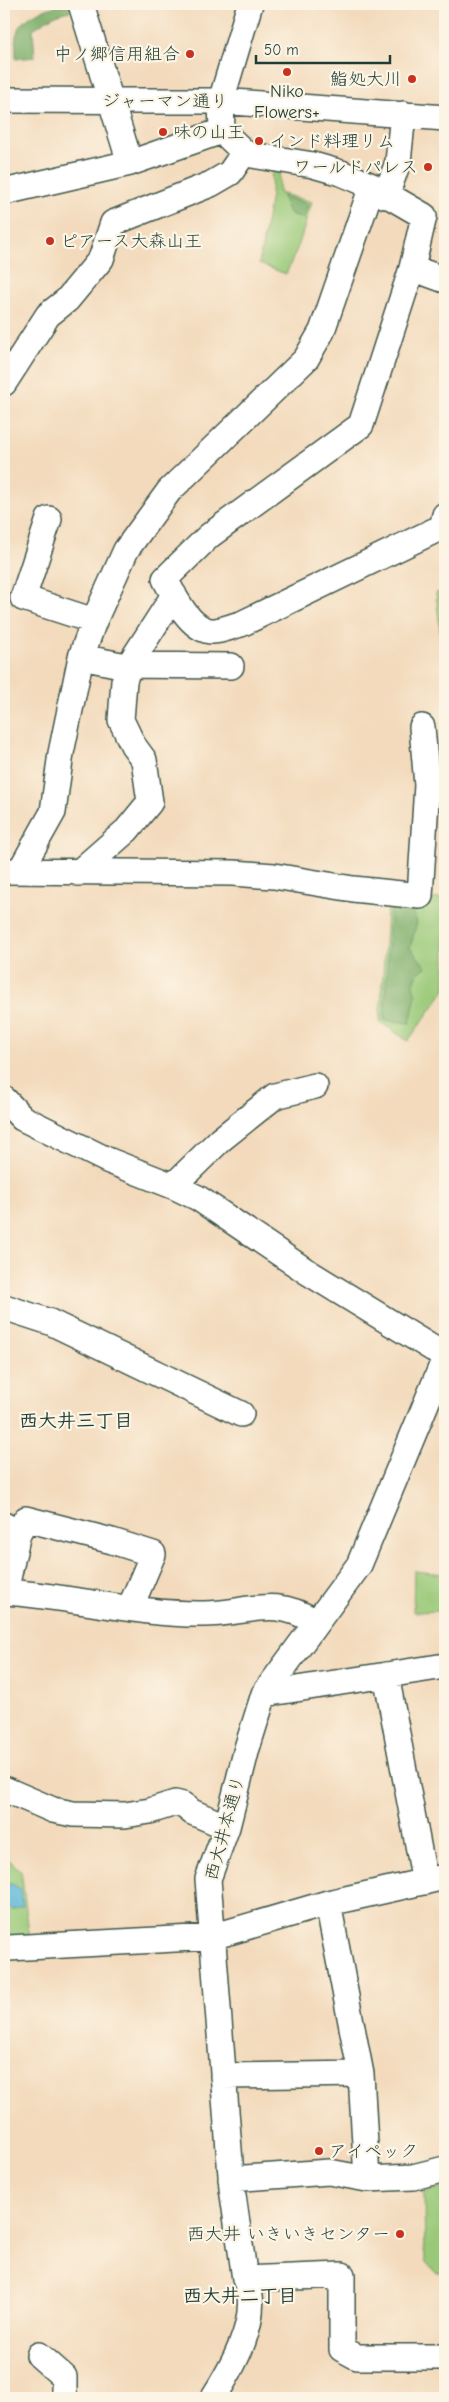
<svg xmlns="http://www.w3.org/2000/svg" width="449" height="2402" font-family="'Comic Neue','Klee One',sans-serif">
  <rect width="100%" height="100%" fill="#fcf5e5"/>
  <filter id="ink" filterUnits="userSpaceOnUse"><feTurbulence type="fractalNoise" baseFrequency=".02" numOctaves="2"/><feDisplacementMap in="SourceGraphic" scale="10" xChannelSelector="R" yChannelSelector="G"/><feConvolveMatrix kernelMatrix="1 2 1 2 8 2 1 2 1" color-interpolation-filters="sRGB"/></filter>
  <filter id="wash" filterUnits="userSpaceOnUse"><feTurbulence type="fractalNoise" baseFrequency=".0096" numOctaves="4" result="noise"/><feDisplacementMap in="SourceGraphic" scale="20" xChannelSelector="R" yChannelSelector="G"/><feGaussianBlur stdDeviation="1.12" result="paint"/><feColorMatrix in="noise" values="0 0 0 0 0 0 0 0 0 0 0 0 0 0 0 0 0 1.4 0 .05"/><feComposite in="paint" operator="in"/></filter>
  <g filter="url(#wash)">
    <rect width="100%" height="100%" fill="#f3dabc"/>
    <!-- green -->
    <path fill="#99c978" stroke="#5c8356" d="M 272,162 L 280,163 L 279,193 L 312,202 L 299,244 L 286,274 L 259,264 L 271,195 Z
      M 445,591 L 445,677 L 436,593 Z
      M 388,897 L 445,899 L 445,990 L 408,1041 L 380,1022 Z
      M 414,1571 L 445,1574 L 445,1611 L 413,1612 Z
      M 4,1855 L 21,1871 L 31,1947 L 4,1947 Z
      M 445,2187 L 445,2273 L 436,2273 L 425,2261 L 424,2192 Z"/>
    <!-- forest -->
    <path fill="#7aad68" stroke="#4c754e" d="M 74,5 L 70,11 C 50,15 49,20 33,29 L 35,57 L 16,59 C 16,52 15,43 16,36 C 20,15 55,3 74,5 Z
      M 282,196 L 308,204 L 304,219 L 289,213 Z
      M 413,898 L 411,909 L 417,922 L 410,948 L 426,967 L 418,973 L 413,986 L 416,995 L 410,1023 L 384,1020 L 391,899 Z"/>
    <!-- water -->
    <path fill="#5ab8d9" stroke="#3c7a86" d="M 4,1884 L 12,1884 L 20,1889 L 23,1906 L 12,1910 L 4,1904 Z"/>
  </g>
  <g filter="url(#ink)">
    <g fill="none" stroke-linecap="round" stroke-linejoin="round">
      <defs>
        <path id="minor" d="M 81,4 L 130,163
          M 250,4 L 221,101 L 222,131 L 246,154 L 313,165 L 341,173 L 372,186 L 424,216 L 412,268 L 361,425 L 209,536 L 165,579 C 174,596 189,628 210,631 C 219,632 232,626 241,624 L 442,527 L 445,515
          M 4,100 L 221,101 L 445,118
          M 4,192 L 130,163 L 222,131
          M 386,196 L 398,162 L 403,114
          M 412,268 L 445,280
          M 4,383 L 48,315 L 67,300 L 101,259 L 113,223 L 211,184 L 230,173 L 241,157 L 246,154
          M 49,519 L 23,598 L 94,621
          M 81,657 L 121,665 L 231,666
          M 6,871 L 233,873 L 274,876 L 353,889 L 420,896 L 427,785 L 422,727
          M 20,871 L 53,812 L 61,753 L 81,657 L 94,621 L 126,550 L 169,491 L 306,359 L 322,331 L 372,186
          M 78,873 L 127,830 L 150,802 L 144,760 L 133,745 L 121,720 L 124,681 L 129,665 L 174,595
          M 4,1099 L 22,1118 L 107,1160 L 173,1186 L 198,1198 L 306,1271 L 445,1356
          M 173,1186 L 220,1140 L 275,1096 L 315,1086
          M 4,1307 L 50,1322 L 241,1414
          M 4,1525 L 18,1533 L 5,1592
          M 18,1533 L 26,1519 L 112,1541 L 153,1554 L 130,1608
          M 4,1592 C 71,1596 137,1615 204,1614 C 245,1614 275,1595 315,1622
          M 386,1675 L 425,1882
          M 264,1694 L 445,1666
          M 4,1789 L 53,1810 L 73,1814 L 125,1815 L 150,1811 L 175,1803 L 183,1805 L 192,1812 L 227,1827
          M 328,1903 L 361,2074 L 367,2179
          M 4,1947 L 9,1948 L 212,1937 L 328,1903 L 445,1877
          M 223,2076 L 361,2074
          M 231,2179 L 329,2172 L 367,2179 L 413,2177 L 445,2169
          M 245,2279 L 342,2275 L 342,2349 L 357,2357 L 445,2357
          M 39,2355 L 64,2377 L 64,2398
          M 213,2398 C 233,2367 263,2315 245,2279 L 232,2188 L 208,1879 L 227,1827 L 247,1748 L 264,1694 L 359,1565 L 445,1358"/>
      </defs>
      <!-- minor casing -->
      <use href="#minor" stroke="#3f5548" stroke-width="28"/>
      <!-- minor -->
      <use href="#minor" stroke="#fff" stroke-width="25"/>
    </g>
  </g>
  <!-- markers -->
  <g fill="#c8321e" stroke="#fcf5e5" stroke-width="2">
    <circle cx="190" cy="54" r="5"/>
    <circle cx="287" cy="72" r="5"/>
    <circle cx="412" cy="79" r="5"/>
    <circle cx="163" cy="132" r="5"/>
    <circle cx="259" cy="141" r="5"/>
    <circle cx="428" cy="167" r="5"/>
    <circle cx="50" cy="241" r="5"/>
    <circle cx="319" cy="2151" r="5"/>
    <circle cx="400" cy="2234" r="5"/>
  </g>
  <g text-anchor="middle" dominant-baseline="central" stroke-width="4.5" stroke-linejoin="round" paint-order="stroke">
    <!-- poi labels -->
    <g font-size="18" fill="#1f3d34" stroke="#fcf5e5" text-anchor="end">
      <text x="180" y="54">中ノ郷信用組合</text>
      <text x="402" y="79">鮨処大川</text>
      <text x="287" y="91" text-anchor="middle">Niko<tspan x="287" dy="21">Flowers+</tspan></text>
      <text x="173" y="132" text-anchor="start">味の山王</text>
      <text x="269" y="141" text-anchor="start">インド料理リム</text>
      <text x="418" y="167">ワールドパレス</text>
      <text x="60" y="241" text-anchor="start">ピアース大森山王</text>
      <text x="329" y="2151" text-anchor="start">アイペック</text>
      <text x="390" y="2234">西大井 いきいきセンター</text>
    </g>
    <!-- street labels -->
    <g font-size="18" fill="#1f3d34" stroke="#fcf5e5">
      <text x="165" y="101">ジャーマン通り</text>
      <text transform="translate(225 1828) rotate(-75)">西大井本通り</text>
    </g>
    <!-- neighbourhood labels -->
    <g font-size="19" font-weight="bold" fill="#1f3d34" stroke="#fcf5e5">
      <text x="76" y="1421">西大井三丁目</text>
      <text x="240" y="2296">西大井二丁目</text>
    </g>
  </g>
  <!-- margin -->
  <rect width="449" height="2402" fill="none" stroke="#fcf5e5" stroke-width="20"/>
  <!-- scale -->
  <path d="M256 55v8h134v-8" fill="none" stroke="#1f3d34" stroke-width="2.5"/>
  <text x="264" y="55" font-size="15" fill="#1f3d34" stroke="#fcf5e5" stroke-width="4" paint-order="stroke">50 m</text>
</svg>
